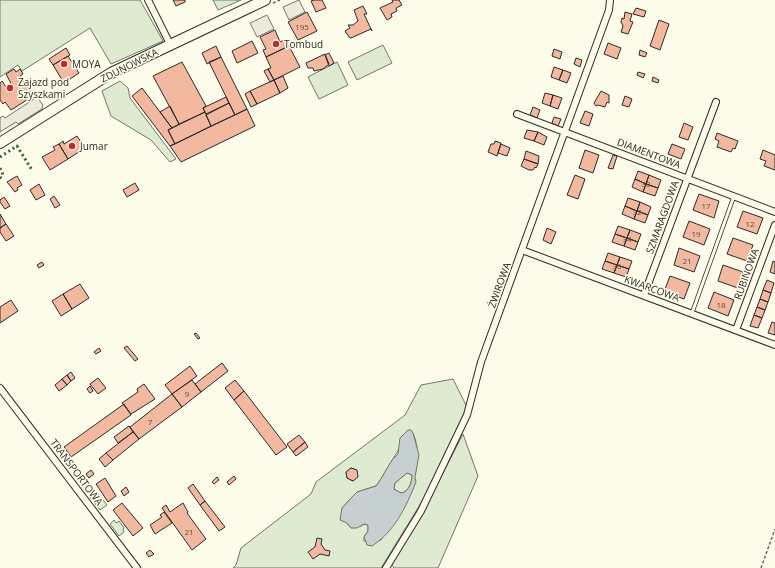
<svg xmlns="http://www.w3.org/2000/svg" width="775" height="568" font-family="'Open Sans',sans-serif">
  <rect width="100%" height="100%" fill="#fdfbea"/>
  <!-- green -->
  <path fill="#deebd1" stroke="#74746e" fill-rule="evenodd" d="M 0,0 L 140,0 L 163,41 L 111,64 L 90,28 L 22,71 L 18,65 L 0,77 Z
    M 213,0 L 241,0 L 218,10 Z
    M 383,45 L 392,63 L 357,80 L 348,62 Z
    M 337,62 L 348,85 L 319,99 L 308,77 Z
    M 120,81 L 128,88 L 130,98 L 176,159 L 170,162 L 151,140 L 111,116 L 102,91 Z
    M 453,379 L 467,407 L 426,495 L 381,568 L 233,568 L 236,565 L 241,548 L 311,494 L 316,482 L 405,415 L 421,385 ZM 413,433 C 429,470 398,508 381,540 L 364,541 L 364,537 L 368,531 L 368,525 L 364,524 L 361,526 L 351,528 L 347,523 L 342,508 L 357,492 L 376,486 L 379,482 L 399,449 ZM 351,468 L 357,470 L 353,481 L 347,478 L 346,472 Z
    M 463,434 L 478,476 L 438,568 L 394,568 L 391,564 L 423,512 Z
    M 407,473 L 412,475 C 412,482 409,492 401,493 L 394,489 L 395,483 Z
    M 97,492 L 107,505 L 100,510 L 90,497 Z
    M 114,520 L 116,523 L 119,521 L 124,528 L 123,529 L 124,532 L 119,536 L 110,524 Z"/>
  <!-- parking -->
  <path fill="#eceadb" stroke="#74746e" d="M 299,0 L 305,12 L 289,20 L 283,7 Z
    M 267,15 L 274,29 L 257,37 L 250,23 Z
    M 37,97 L 43,105 L 42,109 L 18,124 L 16,122 L 0,132 L 0,118 L 3,116 L 5,118 Z"/>
  <!-- water -->
  <path fill="#c7d0d0" stroke="#74746e" fill-rule="evenodd" d="M 408,430 L 411,430 L 413,433 L 419,455 L 415,477 L 416,482 C 406,507 395,531 372,546 L 367,545 L 364,537 L 368,531 L 368,525 L 364,524 L 357,528 L 351,528 L 347,523 L 340,520 L 342,508 L 352,497 L 357,492 L 376,486 L 379,482 L 392,460 L 398,454 L 400,438 ZM 407,473 L 412,475 C 412,482 409,492 401,493 L 394,489 L 395,483 Z"/>
  <!-- building -->
  <path fill="#f2b8a0" stroke="#2b2b2b" d="M 173,0 L 185,0 L 185,2 L 176,6 Z
    M 314,0 L 322,0 L 326,8 L 316,12 L 311,1 Z
    M 392,0 L 399,0 L 402,5 L 396,8 L 397,11 L 391,14 L 392,17 L 387,20 L 380,8 L 393,2 Z
    M 363,6 L 367,14 L 364,14 L 372,31 L 371,29 L 351,38 L 349,37 L 345,31 L 350,28 L 348,25 L 353,25 L 358,21 L 354,10 Z
    M 636,8 L 646,11 L 644,17 L 633,14 Z
    M 307,12 L 317,31 L 298,40 L 288,22 Z
    M 625,12 L 632,14 L 630,21 L 633,22 L 628,34 L 621,32 L 623,26 L 621,22 L 622,18 L 624,19 Z
    M 659,20 L 669,24 L 660,50 L 650,46 Z
    M 275,30 L 280,42 L 286,39 L 289,46 L 266,57 L 263,50 L 266,49 L 260,37 Z
    M 252,41 L 258,53 L 237,63 L 232,51 Z
    M 608,43 L 621,48 L 617,59 L 604,54 Z
    M 216,46 L 221,57 L 207,64 L 202,53 Z
    M 289,46 L 300,67 L 274,80 L 268,69 L 271,68 L 266,57 Z
    M 66,48 L 70,55 L 53,65 L 49,59 Z
    M 554,49 L 562,52 L 560,59 L 552,56 Z
    M 640,50 L 647,53 L 645,57 L 639,55 Z
    M 329,53 L 334,63 L 329,66 L 325,55 Z
    M 325,54 L 329,64 L 323,69 L 314,71 L 313,68 L 308,68 L 306,63 Z
    M 68,56 L 79,73 L 64,83 L 53,65 Z
    M 221,57 L 247,109 L 235,115 L 209,62 Z
    M 576,58 L 582,60 L 580,67 L 574,64 Z
    M 182,62 L 206,106 L 203,108 L 205,112 L 179,124 L 153,76 Z
    M 554,67 L 563,70 L 559,80 L 551,77 Z
    M 14,69 L 16,72 L 20,69 L 23,74 L 20,76 L 33,96 L 11,110 L 5,102 L 3,104 L 0,100 L 0,83 L 2,81 L 9,92 L 14,89 L 6,74 Z
    M 268,69 L 274,80 L 270,82 L 264,71 Z
    M 563,70 L 571,73 L 567,83 L 559,80 Z
    M 638,72 L 645,74 L 643,78 L 637,75 Z
    M 283,76 L 288,88 L 280,93 L 274,80 Z
    M 653,77 L 659,80 L 658,83 L 652,81 Z
    M 274,80 L 280,93 L 257,104 L 250,91 Z
    M 142,88 L 172,128 L 168,130 L 175,144 L 170,146 L 132,96 Z
    M 250,91 L 257,104 L 251,107 L 245,94 Z
    M 601,91 L 609,95 L 609,103 L 607,102 L 605,107 L 598,105 L 596,106 L 594,103 Z
    M 545,93 L 553,95 L 550,106 L 542,103 Z
    M 553,95 L 562,98 L 558,109 L 550,106 Z
    M 625,96 L 632,99 L 629,107 L 622,105 Z
    M 226,97 L 229,103 L 206,114 L 203,108 Z
    M 229,103 L 235,115 L 211,126 L 206,115 Z
    M 170,106 L 179,124 L 172,128 L 160,112 Z
    M 533,107 L 540,110 L 537,118 L 530,115 Z
    M 247,109 L 255,126 L 181,162 L 170,146 Z
    M 585,111 L 593,114 L 589,126 L 580,123 Z
    M 205,112 L 211,126 L 175,144 L 168,130 Z
    M 554,117 L 561,119 L 558,126 L 552,123 Z
    M 684,123 L 693,127 L 688,140 L 679,137 Z
    M 527,130 L 538,132 L 534,141 L 524,138 Z
    M 538,132 L 547,137 L 544,145 L 534,141 Z
    M 717,133 L 738,141 L 735,149 L 733,148 L 731,152 L 717,147 L 719,141 L 715,139 Z
    M 77,136 L 85,148 L 68,159 L 59,144 L 63,141 L 64,144 Z
    M 495,141 L 501,143 L 497,156 L 488,152 L 491,144 L 494,144 Z
    M 59,144 L 68,159 L 50,170 L 42,157 L 55,150 L 53,147 Z
    M 501,144 L 510,148 L 507,156 L 498,153 Z
    M 672,144 L 685,149 L 681,159 L 668,154 Z
    M 585,150 L 599,155 L 593,173 L 579,168 Z
    M 763,150 L 775,155 L 775,170 L 764,166 L 766,161 L 760,159 Z
    M 526,151 L 539,156 L 538,164 L 524,159 Z
    M 613,155 L 617,156 L 613,169 L 608,168 Z
    M 524,159 L 538,164 L 536,168 L 535,167 L 533,170 L 529,170 L 521,166 Z
    M 638,171 L 649,175 L 646,184 L 635,179 Z
    M 575,175 L 585,179 L 578,199 L 567,195 Z
    M 649,175 L 661,180 L 658,188 L 646,184 Z
    M 17,176 L 22,185 L 17,188 L 18,190 L 15,192 L 7,182 Z
    M 635,179 L 646,184 L 643,192 L 632,187 Z
    M 135,183 L 139,190 L 127,197 L 123,190 Z
    M 39,184 L 45,195 L 36,200 L 30,190 Z
    M 646,184 L 658,188 L 655,196 L 643,192 Z
    M 699,194 L 719,201 L 714,218 L 693,210 Z
    M 54,196 L 60,205 L 55,208 L 50,199 Z
    M 4,197 L 10,206 L 5,209 L 0,202 L 0,200 Z
    M 628,198 L 640,202 L 637,211 L 625,206 Z
    M 640,202 L 651,207 L 648,215 L 637,211 Z
    M 625,206 L 637,211 L 634,219 L 622,214 Z
    M 637,211 L 648,215 L 645,223 L 634,219 Z
    M 743,211 L 763,218 L 757,234 L 737,227 Z
    M 0,214 L 6,224 L 0,228 Z
    M 689,221 L 710,229 L 704,245 L 683,237 Z
    M 6,224 L 14,236 L 6,241 L 0,232 L 0,228 Z
    M 618,226 L 630,230 L 627,238 L 615,234 Z
    M 547,228 L 556,232 L 551,244 L 543,240 Z
    M 630,230 L 641,234 L 638,242 L 627,238 Z
    M 615,234 L 627,238 L 624,246 L 612,242 Z
    M 627,238 L 638,242 L 635,250 L 624,246 Z
    M 733,238 L 753,245 L 747,261 L 727,254 Z
    M 679,248 L 700,256 L 694,272 L 674,265 Z
    M 608,253 L 620,257 L 617,265 L 605,261 Z
    M 620,257 L 632,261 L 629,269 L 617,265 Z
    M 605,261 L 617,265 L 614,273 L 602,269 Z
    M 773,261 L 775,262 L 775,274 L 770,272 Z
    M 42,262 L 44,265 L 39,268 L 37,265 Z
    M 617,265 L 629,269 L 626,277 L 614,273 Z
    M 723,265 L 743,272 L 738,288 L 718,281 Z
    M 670,276 L 690,283 L 684,299 L 664,292 Z
    M 767,280 L 774,283 L 771,293 L 763,290 Z
    M 80,284 L 89,298 L 72,309 L 63,294 Z
    M 763,290 L 771,293 L 768,302 L 760,299 Z
    M 714,292 L 734,300 L 728,316 L 708,308 Z
    M 63,294 L 72,309 L 61,316 L 52,301 Z
    M 760,299 L 768,302 L 765,310 L 757,307 Z
    M 11,300 L 18,311 L 0,323 L 0,307 Z
    M 757,307 L 765,310 L 762,318 L 754,315 Z
    M 754,315 L 762,318 L 758,328 L 750,326 Z
    M 772,322 L 775,323 L 775,335 L 768,333 Z
    M 196,333 L 200,338 L 198,339 L 194,334 Z
    M 127,346 L 138,359 L 135,361 L 124,348 Z
    M 99,348 L 101,351 L 96,354 L 94,352 Z
    M 222,363 L 228,371 L 201,392 L 195,384 Z
    M 190,366 L 197,376 L 172,394 L 165,385 Z
    M 71,372 L 75,378 L 71,381 L 67,375 Z
    M 67,375 L 71,381 L 67,385 L 62,379 Z
    M 98,378 L 106,388 L 98,394 L 90,384 Z
    M 62,379 L 67,385 L 59,391 L 55,385 Z
    M 192,380 L 201,392 L 182,407 L 172,394 Z
    M 235,380 L 244,391 L 234,400 L 225,388 Z
    M 144,384 L 155,399 L 131,414 L 122,403 L 138,392 L 137,389 Z
    M 90,386 L 93,391 L 90,393 L 87,389 Z
    M 244,391 L 287,447 L 276,455 L 234,400 Z
    M 172,394 L 182,407 L 139,439 L 130,427 Z
    M 124,404 L 131,415 L 71,457 L 64,447 Z
    M 129,426 L 133,432 L 118,443 L 114,437 Z
    M 133,432 L 139,439 L 113,460 L 106,453 Z
    M 299,435 L 305,442 L 293,452 L 287,444 Z
    M 305,442 L 308,447 L 296,456 L 293,452 Z
    M 106,453 L 113,460 L 105,467 L 99,459 Z
    M 351,468 L 357,470 L 358,477 L 353,481 L 347,478 L 346,472 Z
    M 91,470 L 94,474 L 89,478 L 86,474 Z
    M 234,476 L 236,479 L 229,485 L 227,482 Z
    M 217,477 L 219,480 L 214,484 L 212,482 Z
    M 105,478 L 116,496 L 108,502 L 96,484 Z
    M 193,484 L 205,501 L 200,505 L 188,488 Z
    M 126,487 L 129,492 L 124,496 L 121,491 Z
    M 205,501 L 225,527 L 219,531 L 200,505 Z
    M 122,503 L 143,528 L 133,536 L 113,510 Z
    M 183,503 L 188,512 L 187,513 L 206,539 L 192,550 L 162,508 L 166,505 L 170,512 Z
    M 164,512 L 172,523 L 155,534 L 150,525 L 162,517 L 160,515 Z
    M 317,538 L 322,539 L 321,544 L 325,550 L 330,551 L 329,556 L 320,554 L 313,559 L 308,552 L 315,547 Z
    M 150,550 L 154,554 L 149,557 L 146,553 Z"/>
  <g fill="none" stroke-linecap="round" stroke-linejoin="round">
    <defs>
      <path id="lane" d="M 692,313 L 734,196"/>
      <path id="street" d="M 148,0 L 170,44
        M 517,114 L 775,212
        M 522,250 L 775,345
        M 644,295 L 716,102
        M 736,330 L 775,225
        M 0,388 L 137,568
        M 386,568 L 421,511 L 467,415 L 481,362 L 609,10 L 610,0"/>
      <path id="primary" d="M 0,143 L 111,73 L 265,0"/>
    </defs>
    <!-- lane casing -->
    <use href="#lane" stroke="#2b2b2b" stroke-width="4.5"/>
    <!-- street casing -->
    <use href="#street" stroke="#2b2b2b" stroke-width="8"/>
    <!-- primary casing -->
    <use href="#primary" stroke="#2b2b2b" stroke-width="12"/>
    <!-- path -->
    <path stroke="#6a6964" stroke-width="1.5" stroke-dasharray="3 2" stroke-linecap="butt" d="M 273,3 L 280,0
      M 761,568 L 775,529"/>
    <!-- lane -->
    <use href="#lane" stroke="#fdfbea" stroke-width="3"/>
    <!-- street -->
    <use href="#street" stroke="#fdfbea" stroke-width="6"/>
    <!-- primary -->
    <use href="#primary" stroke="#fdfbea" stroke-width="10"/>
    <!-- hedge -->
    <path stroke="#34623c" stroke-width="3" stroke-dasharray="2 3" stroke-linecap="butt" d="M 0,157 L 17,146 L 32,170
      M 0,168 L 4,177
      M 0,177 L 2,179"/>
  </g>
  <!-- markers -->
  <g fill="#c62828" stroke="#fdfbea" stroke-width="1.5">
    <circle cx="276" cy="44" r="4"/>
    <circle cx="64" cy="64" r="4"/>
    <circle cx="10" cy="88" r="4"/>
    <circle cx="72" cy="146" r="4"/>
  </g>
  <g text-anchor="middle" dominant-baseline="central" stroke-width="3" stroke-linejoin="round" paint-order="stroke">
    <!-- number labels -->
    <g font-size="8" fill="#5d4e48">
      <text x="302" y="26">195</text>
      <text x="646" y="183">30</text>
      <text x="706" y="205">17</text>
      <text x="637" y="211">32</text>
      <text x="750" y="223">12</text>
      <text x="696" y="233">19</text>
      <text x="627" y="238">34</text>
      <text x="687" y="260">21</text>
      <text x="617" y="265">36</text>
      <text x="721" y="304">18</text>
      <text x="187" y="393">9</text>
      <text x="150" y="421">7</text>
      <text x="189" y="531">21</text>
    </g>
    <!-- poi labels -->
    <g font-size="10" fill="#2b2b2b" stroke="#fdfbea" text-anchor="start">
      <text x="284" y="44">Tombud</text>
      <text x="72" y="64">MOYA</text>
      <text x="18" y="82">Zajazd pod<tspan x="18" dy="12">Szyszkami</tspan></text>
      <text x="80" y="146">Jumar</text>
    </g>
    <!-- street labels -->
    <g font-size="10" fill="#2b2b2b" stroke="#fdfbea">
      <text transform="translate(129 65) rotate(-27)">ZDUNOWSKA</text>
      <text transform="translate(649 153) rotate(21)">DIAMENTOWA</text>
      <text transform="translate(662 217) rotate(-70)">SZMARAGDOWA</text>
      <text transform="translate(746 274) rotate(-70)">RUBINOWA</text>
      <text transform="translate(499 285) rotate(-70)">ŻWIROWA</text>
      <text transform="translate(652 288) rotate(20)">KWARCOWA</text>
      <text transform="translate(77 472) rotate(53)">TRANSPORTOWA</text>
    </g>
  </g>
</svg>
